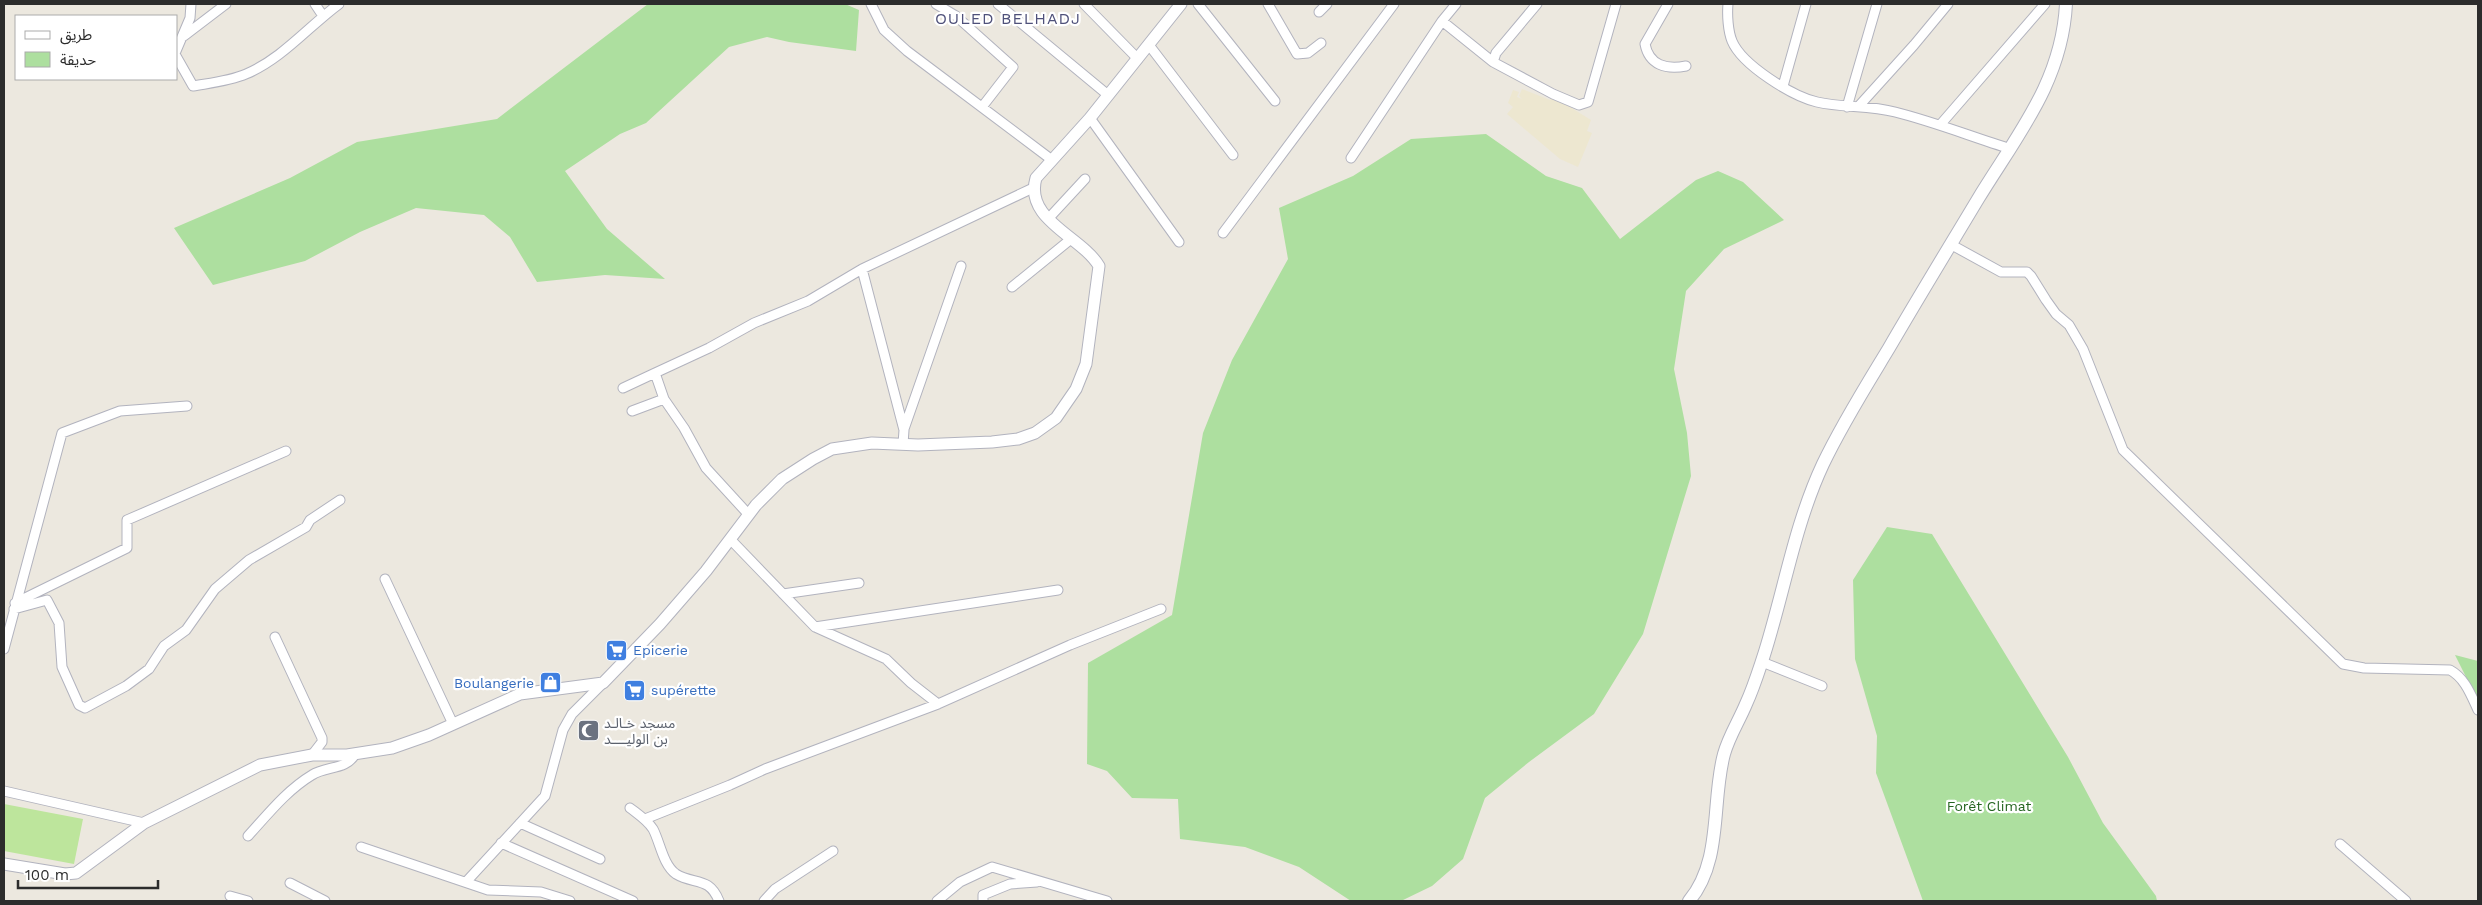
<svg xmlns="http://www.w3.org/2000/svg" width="2482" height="905" font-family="'Work Sans','Noto Sans Arabic',sans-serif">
  <rect width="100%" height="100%" fill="#ece8df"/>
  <!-- education -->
  <path fill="#ede7d0" d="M 1522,89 L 1550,100 L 1552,98 L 1562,102 L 1591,120 L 1587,131 L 1592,133 L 1578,167 L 1560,159 L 1507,114 L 1513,107 L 1508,103 L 1513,90 L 1519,92 L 1517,97 L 1522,99 L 1519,96 Z"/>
  <!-- green -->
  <path fill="#addf9f" d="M 648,4 L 845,4 L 859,10 L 856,51 L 789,42 L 767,37 L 729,47 L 646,123 L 620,134 L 565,171 L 607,229 L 665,279 L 605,275 L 537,282 L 510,237 L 484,215 L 416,208 L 360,232 L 305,261 L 213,285 L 174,228 L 290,178 L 357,142 L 497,119 Z
    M 1486,134 L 1546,176 L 1582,188 L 1620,239 L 1696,180 L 1718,171 L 1743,182 L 1784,220 L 1724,249 L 1686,291 L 1674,369 L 1687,433 L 1691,476 L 1643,634 L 1594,714 L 1529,762 L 1485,798 L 1463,859 L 1432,886 L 1401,901 L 1351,901 L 1299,867 L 1245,847 L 1180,839 L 1178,799 L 1132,798 L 1107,771 L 1087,764 L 1088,663 L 1172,615 L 1203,433 L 1232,360 L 1288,259 L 1279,208 L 1353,176 L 1411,139 Z
    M 1887,527 L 1932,534 L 2068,757 L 2103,823 L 2156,896 L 2157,901 L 1923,901 L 1876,773 L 1877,736 L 1855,659 L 1853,580 Z
    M 2455,655 L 2478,661 L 2478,701 Z"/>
  <!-- pitch -->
  <path fill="#bde59c" d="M 4,804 L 83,819 L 74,864 L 4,851 Z"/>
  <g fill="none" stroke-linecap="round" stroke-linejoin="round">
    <defs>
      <path id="minor" d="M 315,4 L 323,16
        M 871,4 L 884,30 L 907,51 L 1052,160
        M 936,4 L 956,16 L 1013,67 L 982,107
        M 998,4 L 1108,95
        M 1084,4 L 1138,59
        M 1198,4 L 1275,101
        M 1268,4 L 1297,54 L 1308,53 L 1321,43
        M 1537,4 L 1496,53 L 1493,62 L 1553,94 L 1579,105 L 1588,102 L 1616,4
        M 1668,4 L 1645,44 C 1649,65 1666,70 1686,66
        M 1728,4 C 1727,15 1728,31 1732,41 C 1742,65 1792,96 1817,102 C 1843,108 1869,105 1895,112 C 1935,122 1972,137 2011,149
        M 1319,12 L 1327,4
        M 1442,21 L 1493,62
        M 184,36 L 226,4
        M 1149,45 L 1233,155
        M 176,51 L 190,18 L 191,4
        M 176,56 L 193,86 C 210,83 230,81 246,74 C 282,59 309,26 339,4
        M 1783,86 L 1806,4
        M 1847,107 L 1877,4
        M 1858,107 L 1914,45 L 1948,4
        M 1090,118 L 1179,242
        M 1940,125 L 2045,4
        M 1351,158 L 1442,21 L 1456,4
        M 1048,219 L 1085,179
        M 1223,233 L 1394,4
        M 1950,244 L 2001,272 L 2027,272 L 2031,276 L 2046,300 L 2056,314 L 2069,325 L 2083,349 L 2123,450 L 2343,664 L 2364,668 L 2450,670 C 2465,678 2471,695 2478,710
        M 862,269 L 904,430 L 903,444
        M 1012,287 L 1071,239
        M 655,373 L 709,348 L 754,323 L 808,301 L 862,269 L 1033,188
        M 623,388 L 655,373 L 664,399 L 684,428 L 706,468 L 749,515
        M 632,411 L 664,399
        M 904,429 L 961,266
        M 731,540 L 815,627 L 1058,590
        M 385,579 L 453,724
        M 783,594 L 859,583
        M 15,603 L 127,548 L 127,520 L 286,451
        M 14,609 L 47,600 L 59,623 L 62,667 L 79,705 L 85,708 L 126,686 L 149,669 L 164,646 L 186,630 L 215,589 L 249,560 L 306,527 L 310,520 L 340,500
        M 815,627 L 886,659 L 911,683 L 938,704
        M 275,637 L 322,738 L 322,742 L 312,755
        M 4,649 L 62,433 L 120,411 L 187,406
        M 1762,662 L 1822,686
        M 4,791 L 144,823
        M 630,808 C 639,815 647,820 653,829 C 660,842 663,865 676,874 C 694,885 709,876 719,901
        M 645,819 L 730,785 L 765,769 L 938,704 L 1070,645 L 1161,609
        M 520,823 L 600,859
        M 248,836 C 268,814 287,790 312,775 C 326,766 347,770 355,754
        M 501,843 L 633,901
        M 2340,844 L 2406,901
        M 361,847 L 488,890 L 541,892 L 570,901
        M 466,882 L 545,796 L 563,730 L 572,714 L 603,683
        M 290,883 L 325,901
        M 230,896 L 248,901
        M 764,901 L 775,889 L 833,851
        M 937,901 L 960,882 L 992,867 L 1107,901
        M 983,901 L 983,895 L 1010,884 L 1037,882"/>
      <path id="tertiary" d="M 4,864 L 65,874 L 76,873 L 144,823 L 260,765 L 312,755 L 347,755 L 392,748 L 429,735 L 520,694 L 603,683 L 660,624 L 706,571 L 756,505 L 782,479 L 813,459 L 832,449 L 872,443 L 918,445 L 992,442 L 1018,439 L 1035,433 L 1056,418 L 1076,389 L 1086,364 L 1099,266 C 1081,236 1024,220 1036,178 L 1090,118 L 1181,4"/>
      <path id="secondary" d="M 1689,901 C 1723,860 1711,802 1724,754 C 1729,736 1739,721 1746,704 C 1753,689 1758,673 1763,658 C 1784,593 1794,526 1823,464 C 1842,424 1866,386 1889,348 C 1918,298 1948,249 1978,199 C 2017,135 2062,82 2066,4"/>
    </defs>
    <!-- minor casing -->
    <use href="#minor" stroke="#b2b3be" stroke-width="11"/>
    <!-- tertiary casing -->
    <use href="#tertiary" stroke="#b2b3be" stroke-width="13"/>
    <!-- secondary casing -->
    <use href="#secondary" stroke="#b2b3be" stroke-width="14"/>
    <!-- minor -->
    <use href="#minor" stroke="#fff" stroke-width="9"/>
    <!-- tertiary -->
    <use href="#tertiary" stroke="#fff" stroke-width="11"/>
    <!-- secondary -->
    <use href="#secondary" stroke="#fff" stroke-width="12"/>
  </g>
  <!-- icons -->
  <defs>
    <symbol id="supermarket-square" viewBox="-11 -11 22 22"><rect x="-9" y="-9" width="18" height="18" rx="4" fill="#3f7fe0" stroke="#fff"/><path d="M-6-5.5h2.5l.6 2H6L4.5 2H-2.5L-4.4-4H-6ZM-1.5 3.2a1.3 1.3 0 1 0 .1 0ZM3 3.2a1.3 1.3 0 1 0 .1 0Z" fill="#fff"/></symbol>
    <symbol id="shop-square" viewBox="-11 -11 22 22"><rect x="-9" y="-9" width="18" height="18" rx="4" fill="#3f7fe0" stroke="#fff"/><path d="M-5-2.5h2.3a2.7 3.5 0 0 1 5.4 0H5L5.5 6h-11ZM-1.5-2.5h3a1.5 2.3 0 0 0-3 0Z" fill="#fff"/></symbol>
    <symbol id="mosque-square" viewBox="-11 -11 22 22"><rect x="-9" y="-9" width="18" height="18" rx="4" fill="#6b7280" stroke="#fff"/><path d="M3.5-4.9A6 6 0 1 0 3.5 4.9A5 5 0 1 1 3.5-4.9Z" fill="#fff"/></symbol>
  </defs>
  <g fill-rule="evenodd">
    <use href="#supermarket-square" x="604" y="638" width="25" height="25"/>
    <use href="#shop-square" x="538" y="670" width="25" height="25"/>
    <use href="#supermarket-square" x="622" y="678" width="25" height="25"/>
    <use href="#mosque-square" x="576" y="718" width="25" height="25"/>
  </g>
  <g text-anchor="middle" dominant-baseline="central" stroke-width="4.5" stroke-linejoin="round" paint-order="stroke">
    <!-- shop labels -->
    <g font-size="14" fill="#366cbe" stroke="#fff" text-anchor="start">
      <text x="633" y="650">Epicerie</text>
      <text x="534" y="683" text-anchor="end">Boulangerie</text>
      <text x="651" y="690">supérette</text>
    </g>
    <!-- worship labels -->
    <g font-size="14" fill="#5b616d" stroke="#fff" text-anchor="start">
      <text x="604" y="723">مسجد خـالـد<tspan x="604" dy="16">بن الوليــــد</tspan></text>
    </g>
    <!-- park labels -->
    <g font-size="14" fill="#256520" stroke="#fff">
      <text x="1989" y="806">Forêt Climat</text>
    </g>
    <!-- quarter labels -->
    <g font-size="16" letter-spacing="1" fill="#4f517a" stroke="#fff">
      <text x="1008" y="18">OULED BELHADJ</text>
    </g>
  </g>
  <!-- border -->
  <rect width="2482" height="905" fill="none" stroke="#2c2c2c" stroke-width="10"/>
  <!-- legend -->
  <rect x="15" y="15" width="162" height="65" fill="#ffffff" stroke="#ababab"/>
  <rect x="25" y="31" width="25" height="8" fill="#ffffff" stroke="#ababab"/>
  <text x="60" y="40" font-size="15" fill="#2c2c2c">طريق</text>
  <rect x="25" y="52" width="25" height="15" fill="#addf9f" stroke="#ababab"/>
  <text x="60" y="65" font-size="15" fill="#2c2c2c">حديقة</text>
  <!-- scale -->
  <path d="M18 880v8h140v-8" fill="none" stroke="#2c2c2c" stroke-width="2.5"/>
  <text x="25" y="880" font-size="15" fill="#2c2c2c" stroke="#ffffff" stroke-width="4" paint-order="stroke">100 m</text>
</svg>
